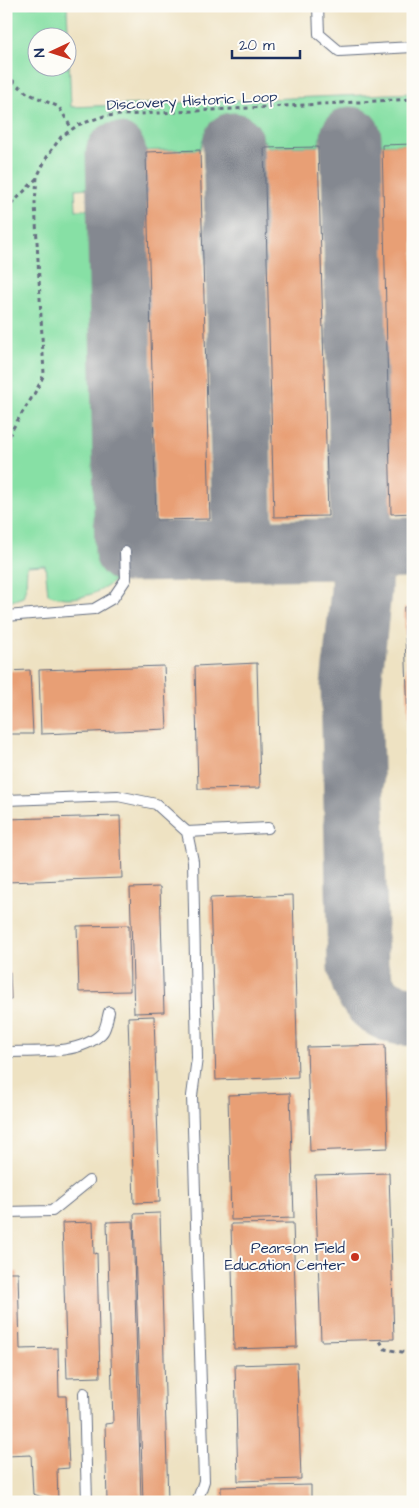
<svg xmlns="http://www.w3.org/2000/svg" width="419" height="1508" font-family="'Architects Daughter',sans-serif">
  <rect width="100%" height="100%" fill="#fdfcf7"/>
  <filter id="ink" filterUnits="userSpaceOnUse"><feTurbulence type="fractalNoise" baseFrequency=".02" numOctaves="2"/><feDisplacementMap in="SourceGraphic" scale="10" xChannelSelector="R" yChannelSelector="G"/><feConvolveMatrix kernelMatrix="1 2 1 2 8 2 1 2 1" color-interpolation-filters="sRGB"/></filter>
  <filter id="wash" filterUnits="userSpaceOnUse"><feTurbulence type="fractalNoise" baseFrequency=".0096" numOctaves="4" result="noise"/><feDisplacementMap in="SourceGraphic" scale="20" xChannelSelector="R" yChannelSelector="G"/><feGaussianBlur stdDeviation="1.12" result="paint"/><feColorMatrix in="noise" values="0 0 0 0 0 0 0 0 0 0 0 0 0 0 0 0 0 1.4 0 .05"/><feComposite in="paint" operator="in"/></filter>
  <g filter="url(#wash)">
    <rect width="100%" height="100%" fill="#eee2c2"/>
    <!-- green -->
    <path fill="#87e0a5" stroke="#518882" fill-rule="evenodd" d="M 6,6 L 67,6 L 71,107 L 413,93 L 413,144 L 382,145 L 378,135 L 320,137 L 319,146 L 266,147 L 265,141 L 203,140 L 200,149 L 106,152 L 104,187 L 75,189 L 76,210 L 105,209 L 115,569 L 113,582 C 96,596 69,603 48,594 L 45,565 L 27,566 L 26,586 L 23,597 L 12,601 L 6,602 ZM 38,38 L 68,38 L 68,68 L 38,68 Z"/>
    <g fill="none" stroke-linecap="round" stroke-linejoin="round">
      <!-- taxiway -->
      <path stroke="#848890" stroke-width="61" d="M 351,137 L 362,549 L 361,591 L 351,686 L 358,967 C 364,997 380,1015 413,1016
        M 233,143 L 243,550
        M 116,153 L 125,552 L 413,548"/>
    </g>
    <g id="blocks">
      <!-- building -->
      <path fill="#e89f75" d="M 413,144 L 413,513 L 391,514 L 382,145 Z
        M 318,147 L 328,516 L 274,517 L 264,148 Z
        M 200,150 L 210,519 L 156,520 L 146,152 Z
        M 404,607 L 413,607 L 413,802 L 411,802 Z
        M 257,663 L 260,788 L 198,789 L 195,666 Z
        M 164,666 L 167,729 L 41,734 L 39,670 Z
        M 30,670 L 33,734 L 6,734 L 6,671 Z
        M 120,816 L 122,878 L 6,882 L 6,819 Z
        M 160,887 L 164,1012 L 134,1013 L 130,888 Z
        M 293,895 L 298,1077 L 216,1080 L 210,898 Z
        M 129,925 L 130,991 L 79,992 L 77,926 Z
        M 6,972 L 10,972 L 11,999 L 6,999 Z
        M 154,1016 L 160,1202 L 134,1203 L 128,1017 Z
        M 385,1045 L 388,1148 L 310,1151 L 307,1047 Z
        M 290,1093 L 294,1218 L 231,1220 L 228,1095 Z
        M 389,1173 L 394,1339 L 321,1341 L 315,1175 Z
        M 160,1213 L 168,1502 L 143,1502 L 134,1214 Z
        M 133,1221 L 141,1502 L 107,1502 L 105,1424 L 113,1423 L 107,1222 Z
        M 93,1222 L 94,1254 L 97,1253 L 100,1377 L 67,1378 L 62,1223 Z
        M 293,1223 L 297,1347 L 234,1349 L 231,1224 Z
        M 6,1272 L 18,1272 L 20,1349 L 58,1348 L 59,1396 L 66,1396 L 69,1468 L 57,1469 L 58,1502 L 33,1494 L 31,1455 L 6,1456 Z
        M 297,1363 L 301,1479 L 238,1481 L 235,1365 Z
        M 311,1485 L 311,1502 L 221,1502 L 221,1487 Z"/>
    </g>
  </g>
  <g filter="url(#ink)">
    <use href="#blocks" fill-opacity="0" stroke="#656e81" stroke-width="1"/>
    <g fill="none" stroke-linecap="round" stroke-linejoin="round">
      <defs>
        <path id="service" d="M 318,6 L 319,34 L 339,51 L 413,47
          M 6,616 L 94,609 L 113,598 L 126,579 L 125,552
          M 6,800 L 118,796 L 156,804 L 187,832 L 193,861 L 197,1058 L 192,1096 L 204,1481 L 197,1502
          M 187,832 L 268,828
          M 6,1052 C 34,1051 80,1055 101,1034 C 106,1030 107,1019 109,1012
          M 6,1212 L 52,1211 L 89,1181
          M 84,1393 L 87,1502"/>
      </defs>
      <!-- service casing -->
      <use href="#service" stroke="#656e81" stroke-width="12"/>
      <!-- path -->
      <path stroke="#656e81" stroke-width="3" stroke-dasharray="4 4" stroke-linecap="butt" d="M 6,75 L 27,93 L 59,107 L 72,129
        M 6,210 L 37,178
        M 6,443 C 16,418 34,399 44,374 L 35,203 L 37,177 L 48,155 L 61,137 L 78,125 L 104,116 L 413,99
        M 380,1341 L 385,1349 L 413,1354"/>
      <!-- service -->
      <use href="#service" stroke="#fff" stroke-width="10"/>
    </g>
  </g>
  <!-- markers -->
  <circle fill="#c8321e" stroke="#fdfcf7" stroke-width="2" cx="355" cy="1257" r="5"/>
  <g text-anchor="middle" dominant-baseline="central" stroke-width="4" stroke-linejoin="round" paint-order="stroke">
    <!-- street labels -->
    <g font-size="15" fill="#1b2f5e" stroke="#fdfcf7">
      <text transform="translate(192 101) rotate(-3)">Discovery Historic Loop</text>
    </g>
    <!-- poi labels -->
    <g font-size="15" fill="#1b2f5e" stroke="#fdfcf7" text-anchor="end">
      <text x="345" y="1248">Pearson Field<tspan x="345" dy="17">Education Center</tspan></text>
    </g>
  </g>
  <!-- margin -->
  <rect width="419" height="1508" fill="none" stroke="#fdfcf7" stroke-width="25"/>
  <!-- north arrow -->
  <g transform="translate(52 52) rotate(266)"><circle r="24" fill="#fdfcf7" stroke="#a3aaba"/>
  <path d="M0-4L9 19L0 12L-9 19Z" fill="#c8321e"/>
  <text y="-8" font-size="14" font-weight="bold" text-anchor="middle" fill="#1b2f5e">N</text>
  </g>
  <!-- scale -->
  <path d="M232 50v8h68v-8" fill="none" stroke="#1b2f5e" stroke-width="2.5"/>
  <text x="239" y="50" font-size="15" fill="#1b2f5e" stroke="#fdfcf7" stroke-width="4" paint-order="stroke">20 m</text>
</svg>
